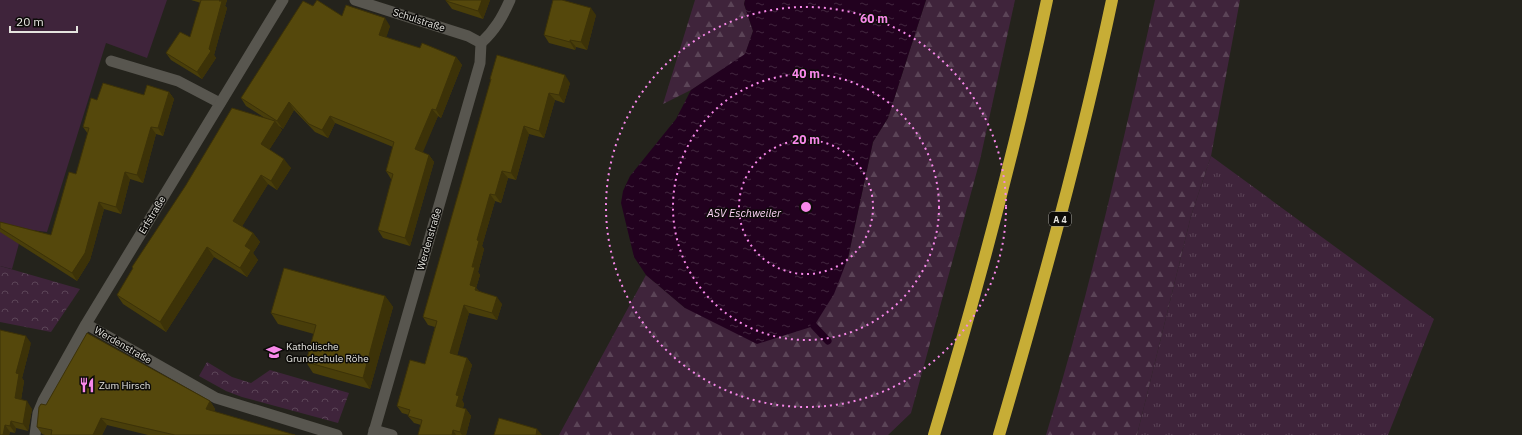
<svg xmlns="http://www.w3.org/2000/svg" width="1522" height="435" font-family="'IBM Plex Sans',sans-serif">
  <defs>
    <pattern id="grass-tufts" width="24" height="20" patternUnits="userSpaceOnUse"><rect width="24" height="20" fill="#3f243b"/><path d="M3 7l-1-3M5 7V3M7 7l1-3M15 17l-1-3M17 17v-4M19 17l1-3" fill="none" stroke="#5b4457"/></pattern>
    <pattern id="forest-firs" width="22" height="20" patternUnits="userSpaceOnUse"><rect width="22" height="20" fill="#3f243b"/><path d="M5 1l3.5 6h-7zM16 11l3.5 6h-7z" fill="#5b4457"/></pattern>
    <pattern id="park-crowns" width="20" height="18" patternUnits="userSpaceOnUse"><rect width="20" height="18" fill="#3f243b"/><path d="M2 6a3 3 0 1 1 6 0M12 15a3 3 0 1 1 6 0" fill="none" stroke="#5b4457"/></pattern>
    <pattern id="water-ripples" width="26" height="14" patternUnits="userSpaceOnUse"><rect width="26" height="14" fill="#22011f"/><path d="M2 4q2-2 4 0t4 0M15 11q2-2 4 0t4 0" fill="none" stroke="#42263f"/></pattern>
  </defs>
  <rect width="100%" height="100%" fill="#24231c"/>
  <!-- grass -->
  <path fill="url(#grass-tufts)" d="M 1211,156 L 1434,319 L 1388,435 L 1137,435 L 1191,216 Z"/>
  <!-- forest -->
  <path fill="url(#forest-firs)" d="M 695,0 L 745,0 L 744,4 L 753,31 L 745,55 L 691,90 L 663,104 Z
    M 926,0 L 1015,0 L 980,160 L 911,413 L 888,435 L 559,435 L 646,275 L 685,308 L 848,258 L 873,142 L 888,118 Z
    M 1155,0 L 1240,0 L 1211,156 L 1191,216 L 1137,435 L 1046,435 C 1090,292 1122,146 1155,0 Z"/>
  <!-- park -->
  <path fill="url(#park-crowns)" d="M 0,266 L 80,289 L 51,332 L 0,322 Z
    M 207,362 L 232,377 L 251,383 L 270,370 L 349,393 L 338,423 L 242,397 L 226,391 L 199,376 Z"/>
  <!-- garden -->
  <path fill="#3f243b" d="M 0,0 L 167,0 L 147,58 L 106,43 L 47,232 L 23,229 L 12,269 L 0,266 Z"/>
  <!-- water -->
  <path fill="url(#water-ripples)" d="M 745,0 L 926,0 L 888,118 L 873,142 L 848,258 L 834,294 L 814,326 L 757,344 L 685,308 L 646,275 L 634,257 L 621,203 L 623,191 L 630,176 L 676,119 L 691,90 L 745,54 L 753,31 L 744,4 Z"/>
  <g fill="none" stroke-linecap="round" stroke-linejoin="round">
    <!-- stream -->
    <path stroke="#22011f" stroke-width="7" d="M 814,326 L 828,341"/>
    <!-- service -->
    <path stroke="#58564f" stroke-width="11" d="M 481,43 C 495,30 502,18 510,0
      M 111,61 L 178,81 L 220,103
      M 374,430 L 392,435"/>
    <!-- minor -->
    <path stroke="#58564f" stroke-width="11" d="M 355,0 L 468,36 L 481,43 L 480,63 L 373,435
      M 86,324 L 216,398 L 337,435
      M 35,435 L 38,413 L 43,401 L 86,324 L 283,0"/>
    <!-- motorway -->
    <path stroke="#c7ad36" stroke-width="12" d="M 934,435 C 977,292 1016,147 1047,0
      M 999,435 C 1041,291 1081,147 1112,0"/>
  </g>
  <!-- wall -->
  <path fill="#493e0a" d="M 191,0 L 227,0 L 225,6 L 227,8 L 214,55 L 216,58 L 202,79 L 171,60 L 166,53 L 190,37 L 201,3 Z
    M 446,0 L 490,0 L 483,19 L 452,9 L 446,1 Z
    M 313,6 L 342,16 L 390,26 L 386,37 L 420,48 L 456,57 L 462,65 L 441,118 L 438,116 L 422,152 L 429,155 L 434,162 L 410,246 L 383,238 L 378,230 L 392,179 L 391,179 L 386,171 L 393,147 L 335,123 L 328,138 L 315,132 L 294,110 L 283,129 L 279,126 L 282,130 L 269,150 L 291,168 L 277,190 L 268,184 L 242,226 L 253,233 L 260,242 L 253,253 L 258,260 L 247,277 L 214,257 L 166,332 L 123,304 L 117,295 L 133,268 L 132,267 L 265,118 L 246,106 L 241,98 Z
    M 596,15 L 587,50 L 576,47 L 575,50 L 549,43 L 544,35 Z
    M 490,79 L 570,83 L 564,103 L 555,100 L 544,138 L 529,134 L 516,180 L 508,178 L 501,203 L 495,201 L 482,246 L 484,249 L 478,272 L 480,275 L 476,288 L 479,291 L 502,304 L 497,320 L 469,313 L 457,355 L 467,358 L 472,365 L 462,400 L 464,404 L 463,408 L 466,409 L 471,416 L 466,435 L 418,435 L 421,425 L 414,423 L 408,416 L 409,415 L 402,413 L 397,406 L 425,364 L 435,327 L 428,325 L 423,317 L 491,81 Z
    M 169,92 L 174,99 L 163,136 L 156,134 L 143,183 L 130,179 L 121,214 L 104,209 L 90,260 L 77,281 L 0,232 L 0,222 L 51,235 L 76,174 L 88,134 L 83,127 L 97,100 Z
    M 385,296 L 393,307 L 370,389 L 313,373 L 306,362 L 314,334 L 278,324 L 271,313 Z
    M 31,343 L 22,378 L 24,381 L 21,400 L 32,409 L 28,431 L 16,428 L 15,433 L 10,432 L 9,435 L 0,435 Z
    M 210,401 L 215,409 L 214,412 L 295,435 L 148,435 L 107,425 L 102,435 L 45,435 L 42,434 L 37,427 L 46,405 Z"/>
  <!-- shaded-wall -->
  <path fill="#3c3208" d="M 220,0 L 227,0 L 225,6 L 227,8 L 214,55 L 216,58 L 202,79 L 197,72 L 209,49 Z
    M 482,0 L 490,0 L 483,19 L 478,11 Z
    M 591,8 L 596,15 L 587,50 L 581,42 Z
    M 385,18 L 390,26 L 385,42 L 379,35 Z
    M 570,40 L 576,47 L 575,50 L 570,42 Z
    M 456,57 L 462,65 L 441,118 L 436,110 Z
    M 565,75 L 570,83 L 564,103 L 559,95 Z
    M 169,92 L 174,99 L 163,136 L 158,128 Z
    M 549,93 L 555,100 L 544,138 L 539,131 Z
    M 289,102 L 294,110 L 283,129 L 277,121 Z
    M 432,109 L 438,116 L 421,157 L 415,149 Z
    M 330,116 L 335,123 L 328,138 L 322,130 Z
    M 275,121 L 282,130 L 267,153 L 261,144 Z
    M 524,126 L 529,134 L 516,180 L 511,173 Z
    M 151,127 L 156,134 L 143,183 L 137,175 Z
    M 429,155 L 434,162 L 410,246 L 405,238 Z
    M 284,159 L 291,168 L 277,190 L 271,181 Z
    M 502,171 L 508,178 L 501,203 L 495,195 Z
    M 125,172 L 130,179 L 121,214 L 116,207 Z
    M 261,175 L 268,184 L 240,230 L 233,221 Z
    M 490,194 L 495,201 L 482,246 L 484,249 L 478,272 L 480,275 L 476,288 L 481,294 L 475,293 L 470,285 L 477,240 Z
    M 99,202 L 104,209 L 90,260 L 77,281 L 72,273 Z
    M 253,233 L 260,242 L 253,253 L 258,260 L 247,277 L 240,268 L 245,246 Z
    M 207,247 L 214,257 L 166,332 L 160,322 Z
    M 385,296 L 393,307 L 370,389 L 363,378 Z
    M 497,297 L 502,304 L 497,320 L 492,313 Z
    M 464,305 L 469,313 L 456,360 L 450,353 Z
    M 26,336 L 31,343 L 22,378 L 24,381 L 20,406 L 15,398 L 16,373 Z
    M 467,358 L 472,365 L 462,400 L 464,404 L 461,414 L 456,406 L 456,395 Z
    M 27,401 L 32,409 L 28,431 L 23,424 Z
    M 210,401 L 215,409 L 211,417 L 206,409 Z
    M 466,409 L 471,416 L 466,435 L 462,435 L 460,432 Z
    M 101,418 L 107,425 L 102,435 L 93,435 Z
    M 11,421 L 16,428 L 15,433 L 10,426 Z
    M 5,425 L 10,432 L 9,435 L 3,435 Z
    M 537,429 L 542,435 L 536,435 Z
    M 453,430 L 456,435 L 452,435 Z"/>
  <!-- building -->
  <path fill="#55480c" stroke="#3c3208" d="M 201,0 L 220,0 L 219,1 L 222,1 L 209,49 L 211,51 L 197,72 L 166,53 L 180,32 L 190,37 Z
    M 317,0 L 342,16 L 346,5 L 385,18 L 379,35 L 420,48 L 422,43 L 456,57 L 436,110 L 432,109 L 415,149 L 429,155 L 405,238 L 378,230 L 393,174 L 386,171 L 394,142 L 330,116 L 322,130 L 309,124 L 289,102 L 277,121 L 241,98 L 303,1 L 313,6 Z
    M 446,0 L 482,0 L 478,11 L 446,1 Z
    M 553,0 L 562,0 L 591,8 L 581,42 L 570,40 L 570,42 L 544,35 Z
    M 497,55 L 565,75 L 559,95 L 549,93 L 539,131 L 524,126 L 511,173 L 502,171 L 495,195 L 490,194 L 477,240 L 479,241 L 472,267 L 475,267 L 470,285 L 476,287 L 475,290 L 497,297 L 492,313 L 464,305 L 450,353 L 467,358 L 456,395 L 459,396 L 456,406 L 466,409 L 460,432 L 453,430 L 452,435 L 418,435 L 422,420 L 408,416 L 410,410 L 397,406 L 410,360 L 425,364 L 437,321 L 423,317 L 491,79 L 490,79 Z
    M 103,83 L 144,95 L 147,85 L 169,92 L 158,128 L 151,127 L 137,175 L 125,172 L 116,207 L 99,202 L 85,253 L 72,273 L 0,228 L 0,222 L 51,235 L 69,172 L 76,174 L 89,128 L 83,127 L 91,98 L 97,100 Z
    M 232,108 L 275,121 L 261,144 L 284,159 L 271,181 L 261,175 L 233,221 L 253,233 L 245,246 L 251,250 L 240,268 L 207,247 L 160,322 L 117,295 L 133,268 L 132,267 L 186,185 Z
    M 284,268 L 385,296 L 363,378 L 306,362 L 316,325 L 271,313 Z
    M 0,330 L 26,336 L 16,373 L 19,374 L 15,398 L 27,401 L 23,424 L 11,421 L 10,426 L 5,425 L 3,435 L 0,435 Z
    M 87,333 L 210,401 L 206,409 L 295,435 L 175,435 L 101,418 L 93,435 L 51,435 L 52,430 L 37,427 L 39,407 L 41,404 L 46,405 Z
    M 499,418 L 537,429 L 536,435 L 494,435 Z"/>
  <!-- distance rings -->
  <g fill="none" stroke="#f888ea" stroke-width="2" stroke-dasharray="2 4">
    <circle cx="806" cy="207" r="67"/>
    <circle cx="806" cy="207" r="133"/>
    <circle cx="806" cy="207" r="200"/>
  </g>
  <!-- icons -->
  <defs>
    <symbol id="school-bare" viewBox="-9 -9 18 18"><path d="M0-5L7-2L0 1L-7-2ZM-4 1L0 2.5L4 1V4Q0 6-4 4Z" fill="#f888ea" stroke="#0d0c09" stroke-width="2.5" paint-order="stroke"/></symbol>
    <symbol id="restaurant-bare" viewBox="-9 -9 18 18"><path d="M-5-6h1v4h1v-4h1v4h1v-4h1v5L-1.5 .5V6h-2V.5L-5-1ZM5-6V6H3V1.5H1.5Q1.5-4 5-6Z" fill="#f888ea" stroke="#0d0c09" stroke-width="2.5" paint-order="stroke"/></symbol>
  </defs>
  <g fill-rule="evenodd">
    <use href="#school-bare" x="263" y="341" width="22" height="22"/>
    <use href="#restaurant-bare" x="76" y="374" width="22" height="22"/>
  </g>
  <g text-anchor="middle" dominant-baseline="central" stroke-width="3" stroke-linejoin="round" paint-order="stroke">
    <!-- shield labels -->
    <rect fill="#0d0c09" stroke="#a4a39f" stroke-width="1" x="1049" y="212" width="22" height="14" rx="3"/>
    <g font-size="9" font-weight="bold" fill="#e5e4df">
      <text x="1060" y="219">A 4</text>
    </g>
    <!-- street labels -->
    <g font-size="10" fill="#e5e4df" stroke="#0d0c09">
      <text transform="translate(419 20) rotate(18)">Schulstraße</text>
      <text transform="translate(152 215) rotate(-59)">Erfstraße</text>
      <text transform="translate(429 239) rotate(-74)">Werdenstraße</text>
      <text transform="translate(123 345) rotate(30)">Werdenstraße</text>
    </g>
    <!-- poi labels -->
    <g font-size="10" fill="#e5e4df" stroke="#0d0c09" text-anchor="start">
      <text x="286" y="346">Katholische<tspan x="286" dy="12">Grundschule Röhe</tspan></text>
      <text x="99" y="385">Zum Hirsch</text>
    </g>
    <!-- water labels -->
    <g font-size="11" font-style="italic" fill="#fed4f7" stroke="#0d0c09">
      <text x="744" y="213">ASV Eschweiler</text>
    </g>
  </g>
  <circle cx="806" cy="207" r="6" fill="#f888ea" stroke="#0d0c09" stroke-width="2"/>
  <g font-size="12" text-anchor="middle" font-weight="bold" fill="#f888ea" stroke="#0d0c09" stroke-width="3" stroke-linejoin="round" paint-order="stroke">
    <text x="874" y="23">60 m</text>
    <text x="806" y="78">40 m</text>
    <text x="806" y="144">20 m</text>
  </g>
  <!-- scale -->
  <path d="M10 26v6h67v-6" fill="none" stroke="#e5e4df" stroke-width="2"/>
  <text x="16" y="26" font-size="12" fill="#e5e4df" stroke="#0d0c09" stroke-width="3" paint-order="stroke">20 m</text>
</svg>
